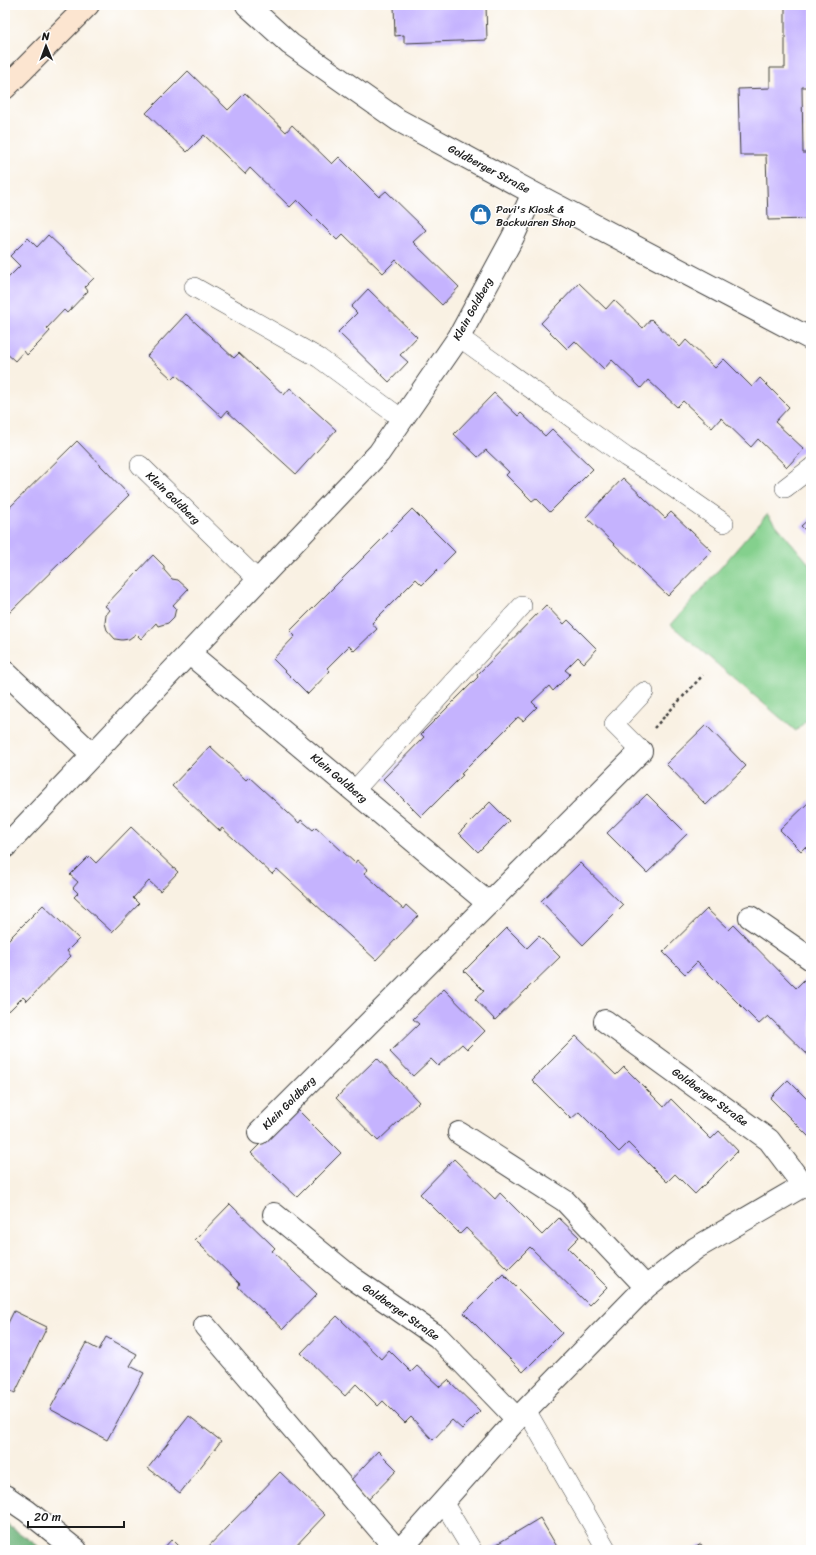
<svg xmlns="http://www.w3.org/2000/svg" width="816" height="1555" font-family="Sriracha,sans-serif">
  <rect width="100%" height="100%" fill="#fff"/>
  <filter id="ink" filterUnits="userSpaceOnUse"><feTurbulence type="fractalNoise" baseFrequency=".025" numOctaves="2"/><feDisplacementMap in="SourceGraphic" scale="8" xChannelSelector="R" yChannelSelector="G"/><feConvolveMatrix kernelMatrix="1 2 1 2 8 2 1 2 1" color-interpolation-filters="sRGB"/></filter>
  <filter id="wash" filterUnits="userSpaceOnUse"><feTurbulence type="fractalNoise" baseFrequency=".012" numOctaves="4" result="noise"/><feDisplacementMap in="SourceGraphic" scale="16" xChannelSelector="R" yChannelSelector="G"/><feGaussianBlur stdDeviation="0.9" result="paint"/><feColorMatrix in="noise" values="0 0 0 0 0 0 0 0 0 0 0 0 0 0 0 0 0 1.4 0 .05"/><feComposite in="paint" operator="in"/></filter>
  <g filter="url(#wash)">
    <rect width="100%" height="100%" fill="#f9f1e3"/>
    <!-- green -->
    <path fill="#84d08d" stroke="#507654" d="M 767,514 L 811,566 L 811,716 L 796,731 L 671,625 Z"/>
    <!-- forest -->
    <path fill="#6bb278" stroke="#44674a" d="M 5,1523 L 44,1550 L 5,1550 Z"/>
    <g id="blocks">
      <!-- building -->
      <path fill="#c5b3fe" d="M 394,5 L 486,5 L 487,40 L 404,43 L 404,35 L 395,36 Z
        M 785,6 L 811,6 L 811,87 L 802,87 L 803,153 L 811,153 L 811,219 L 768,220 L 766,155 L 740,155 L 738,89 L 770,88 L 770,68 L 785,68 Z
        M 188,71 L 228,110 L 245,93 L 286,132 L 292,125 L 332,164 L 339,157 L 379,197 L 386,191 L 426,230 L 413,242 L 459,287 L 442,305 L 396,260 L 383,273 L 343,234 L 337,240 L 297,200 L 290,207 L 250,168 L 245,174 L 204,135 L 187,152 L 146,113 Z
        M 48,235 L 94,278 L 85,287 L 88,291 L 67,313 L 64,310 L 47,328 L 50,331 L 39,343 L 27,355 L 24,351 L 15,361 L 5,352 L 5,281 L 20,266 L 10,256 L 28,238 L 37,247 Z
        M 579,283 L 606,309 L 614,300 L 643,328 L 651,319 L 680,347 L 686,340 L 715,368 L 724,359 L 752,387 L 760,378 L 789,407 L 775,422 L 804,449 L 787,467 L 758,439 L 751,447 L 721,418 L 712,428 L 683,401 L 677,407 L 648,380 L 641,388 L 612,360 L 604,369 L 575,341 L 567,349 L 541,323 Z
        M 368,289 L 417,337 L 400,355 L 408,362 L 389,382 L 338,332 L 357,313 L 351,307 Z
        M 186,314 L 234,358 L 239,353 L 284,395 L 290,388 L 336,430 L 296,474 L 227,411 L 222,417 L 176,375 L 172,379 L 147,356 Z
        M 494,393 L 518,416 L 521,413 L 545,436 L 552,429 L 593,469 L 550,512 L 536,498 L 532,501 L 506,475 L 509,472 L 486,450 L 478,457 L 454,434 Z
        M 77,441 L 129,495 L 7,615 L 5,613 L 5,512 Z
        M 623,478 L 665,518 L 671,512 L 712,551 L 668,596 L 586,517 Z
        M 412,509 L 455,552 L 422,585 L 416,579 L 372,623 L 377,629 L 354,651 L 349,646 L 327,668 L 330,671 L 308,694 L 273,659 L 295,636 L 290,631 Z
        M 811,517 L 811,536 L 801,526 Z
        M 153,555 L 164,566 L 164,570 L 172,579 L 178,580 L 188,589 L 173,605 L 176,608 L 174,617 L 168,623 L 158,626 L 156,623 L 141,639 L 136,634 L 129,639 L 122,640 L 115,639 L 107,630 L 105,623 L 106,615 L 110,610 L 105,606 Z
        M 546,605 L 564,624 L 568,620 L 597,649 L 584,663 L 578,657 L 565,670 L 570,674 L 553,691 L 549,686 L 532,702 L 537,707 L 523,721 L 518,717 L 461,774 L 463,775 L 421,817 L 383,779 L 424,737 L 421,734 L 478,677 L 477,675 Z
        M 706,725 L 746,766 L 706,805 L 666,764 Z
        M 210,746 L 246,780 L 249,777 L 299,823 L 301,820 L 313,830 L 316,827 L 355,863 L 357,860 L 368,870 L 364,873 L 403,909 L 406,905 L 418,916 L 376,960 L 277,869 L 272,874 L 222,828 L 220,831 L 172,786 Z
        M 647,794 L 687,834 L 647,873 L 607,833 Z
        M 811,800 L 811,853 L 805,847 L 801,851 L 780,830 Z
        M 490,802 L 509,821 L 478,852 L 459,833 Z
        M 131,827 L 178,872 L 160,891 L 149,881 L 133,898 L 139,904 L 112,932 L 74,897 L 78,893 L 73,888 L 78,882 L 70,875 L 89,856 L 96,863 Z
        M 580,863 L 623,905 L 583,945 L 541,901 Z
        M 43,905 L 79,939 L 67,951 L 71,956 L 27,1001 L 23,997 L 9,1011 L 5,1007 L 5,943 Z
        M 707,909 L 729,930 L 734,925 L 796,988 L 806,978 L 811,983 L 811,1058 L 768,1016 L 759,1024 L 697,962 L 685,974 L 663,952 Z
        M 507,928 L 527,948 L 539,936 L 560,957 L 495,1020 L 475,999 L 484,991 L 464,971 Z
        M 444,989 L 485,1031 L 467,1049 L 462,1044 L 438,1066 L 431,1059 L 413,1076 L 390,1052 L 419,1024 L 413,1019 Z
        M 576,1036 L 616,1075 L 624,1067 L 664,1107 L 671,1099 L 711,1139 L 719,1131 L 738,1151 L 695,1194 L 675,1174 L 667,1182 L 628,1143 L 619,1152 L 579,1112 L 571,1119 L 532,1080 Z
        M 377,1058 L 419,1102 L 378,1141 L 336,1098 Z
        M 788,1080 L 811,1103 L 811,1137 L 810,1138 L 770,1098 Z
        M 296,1108 L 341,1153 L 297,1197 L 251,1153 Z
        M 454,1159 L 495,1199 L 500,1193 L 542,1235 L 559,1218 L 579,1237 L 568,1248 L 607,1287 L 589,1305 L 530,1247 L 508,1269 L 466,1228 L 460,1234 L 420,1194 Z
        M 230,1204 L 275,1248 L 272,1251 L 317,1294 L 283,1329 L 238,1287 L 240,1284 L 195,1240 Z
        M 503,1274 L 562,1333 L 523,1372 L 464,1313 Z
        M 14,1311 L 47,1327 L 15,1393 L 5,1388 L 5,1329 Z
        M 337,1316 L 381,1359 L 389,1350 L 411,1372 L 417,1366 L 440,1387 L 448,1380 L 480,1411 L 462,1429 L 452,1420 L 433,1440 L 411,1417 L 405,1423 L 383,1401 L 378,1406 L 356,1384 L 345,1396 L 301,1353 Z
        M 106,1337 L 137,1354 L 130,1366 L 144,1373 L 107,1440 L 50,1409 L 86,1343 L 99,1350 Z
        M 189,1416 L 221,1441 L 180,1493 L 148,1468 Z
        M 378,1451 L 397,1470 L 368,1500 L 349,1482 Z
        M 280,1472 L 325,1515 L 292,1550 L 205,1550 Z
        M 540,1518 L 559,1550 L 487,1550 Z
        M 172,1539 L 183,1550 L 162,1550 Z
        M 701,1544 L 705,1550 L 691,1550 Z"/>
    </g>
  </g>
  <g filter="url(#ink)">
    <use href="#blocks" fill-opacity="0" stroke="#3d3c3a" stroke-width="1"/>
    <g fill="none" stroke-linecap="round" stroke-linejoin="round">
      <defs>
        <path id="service" d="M 194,287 L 319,358 L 402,419
          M 459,337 L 626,457 L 661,479 L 724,523
          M 140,465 L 258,580
          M 785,488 L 811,468
          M 641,751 L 614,724 L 644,692
          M 354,791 L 522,606
          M 526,1410 L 607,1550
          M 443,1502 L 472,1550"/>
        <path id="minor" d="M 247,5 L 290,44 L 398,120 L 533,193 L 811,339
          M 189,653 L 488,903
          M 5,672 L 93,755
          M 5,847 L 379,453 L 459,337 L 513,237 L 533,193
          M 750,917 L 811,959
          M 605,1021 L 769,1140 L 803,1185
          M 259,1133 L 641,751
          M 459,1133 L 565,1201 L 646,1287
          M 274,1214 L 351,1277 L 438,1337 L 517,1419
          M 205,1326 L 397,1550
          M 5,1496 L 27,1511 L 76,1550
          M 400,1550 L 517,1419 L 646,1287 L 696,1248 L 811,1181"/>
        <path id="secondary" d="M 5,88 L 88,5"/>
      </defs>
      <!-- service casing -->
      <use href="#service" stroke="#3d3c3a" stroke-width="20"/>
      <!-- minor casing -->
      <use href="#minor" stroke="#3d3c3a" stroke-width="24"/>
      <!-- secondary casing -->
      <use href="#secondary" stroke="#3d3c3a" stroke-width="24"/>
      <!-- path -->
      <path stroke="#3d3c3a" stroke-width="2.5" stroke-dasharray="3 3" stroke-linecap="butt" d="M 654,728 L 703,675"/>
      <!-- service -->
      <use href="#service" stroke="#fff" stroke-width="19"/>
      <!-- minor -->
      <use href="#minor" stroke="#fff" stroke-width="22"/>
      <!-- secondary -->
      <use href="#secondary" stroke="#fce5d0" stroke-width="22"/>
    </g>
  </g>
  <!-- icons -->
  <defs>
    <symbol id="shop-disc" viewBox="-11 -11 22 22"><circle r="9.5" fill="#1f6fb2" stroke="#fff"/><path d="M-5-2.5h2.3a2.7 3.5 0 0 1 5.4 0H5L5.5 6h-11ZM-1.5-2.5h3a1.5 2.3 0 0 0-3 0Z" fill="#fff"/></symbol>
  </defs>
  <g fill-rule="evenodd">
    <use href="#shop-disc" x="468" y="202" width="25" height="25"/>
  </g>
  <g text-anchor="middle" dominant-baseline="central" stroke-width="3" stroke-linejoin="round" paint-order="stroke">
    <!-- street labels -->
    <g font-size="11" fill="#1c1c1c" stroke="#fff">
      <text transform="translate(489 169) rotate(28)">Goldberger Straße</text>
      <text transform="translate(473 309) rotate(-61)">Klein Goldberg</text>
      <text transform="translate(173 498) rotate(44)">Klein Goldberg</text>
      <text transform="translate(339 778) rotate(40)">Klein Goldberg</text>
      <text transform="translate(710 1097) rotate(36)">Goldberger Straße</text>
      <text transform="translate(289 1103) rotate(-45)">Klein Goldberg</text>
      <text transform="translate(401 1312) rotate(35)">Goldberger Straße</text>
    </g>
    <!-- poi labels -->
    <g font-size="11" fill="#1c1c1c" stroke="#fff" text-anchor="start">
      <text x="496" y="209">Pavi's Kiosk &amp;<tspan x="496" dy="13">Backwaren Shop</tspan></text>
    </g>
  </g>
  <!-- margin -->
  <rect width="816" height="1555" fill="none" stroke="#fff" stroke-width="20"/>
  <!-- north arrow -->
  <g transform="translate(46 46) rotate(359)" stroke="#ffffff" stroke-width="3" paint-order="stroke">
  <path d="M0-3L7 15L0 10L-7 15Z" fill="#1c1c1c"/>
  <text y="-6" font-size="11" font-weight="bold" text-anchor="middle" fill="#1c1c1c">N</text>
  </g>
  <!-- scale -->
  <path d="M28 1521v6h96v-6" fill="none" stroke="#1c1c1c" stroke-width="2"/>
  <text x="34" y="1521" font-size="12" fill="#1c1c1c" stroke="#ffffff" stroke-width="3" paint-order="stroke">20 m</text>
</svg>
